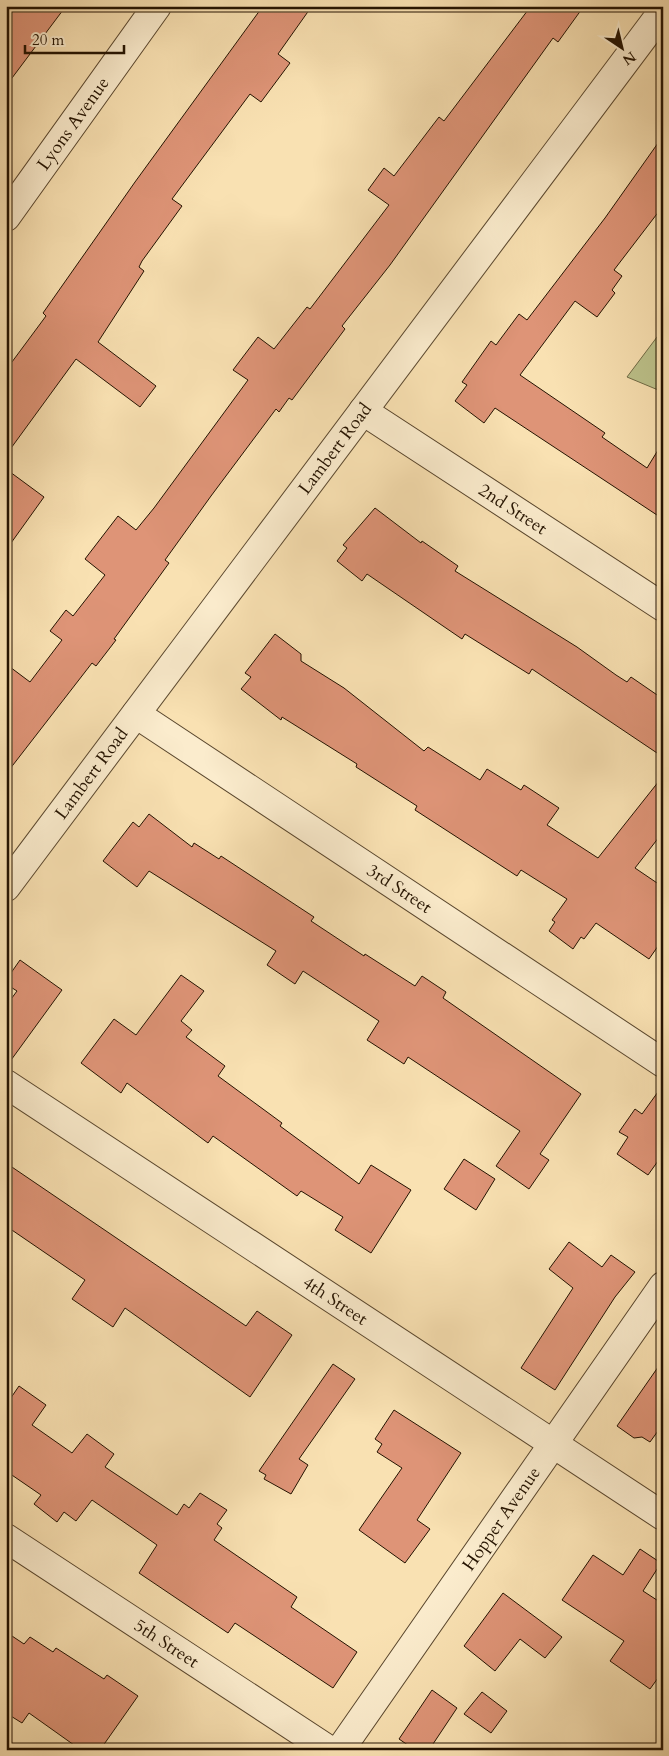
<svg xmlns="http://www.w3.org/2000/svg" width="669" height="1756" font-family="Cardo,serif">
  <rect width="100%" height="100%" fill="#f9e1b2"/>
  <filter id="stains"><feTurbulence type="fractalNoise" baseFrequency=".004" numOctaves="4"/><feColorMatrix values="0 0 0 0 .2 0 0 0 0 .09 0 0 0 0 .02 0 0 0 .5 -.17"/></filter>
  <radialGradient id="worn" r=".72"><stop offset=".6" stop-color="#630" stop-opacity="0"/><stop offset="1" stop-color="#630" stop-opacity=".3"/></radialGradient>
  <!-- green -->
  <path fill="#bdc38c" stroke="#706b46" d="M 663,329 L 663,392 L 627,377 Z"/>
  <!-- building -->
  <path fill="#de9477" stroke="#241301" d="M 6,6 L 66,6 L 6,86 Z
    M 263,6 L 312,6 L 278,54 L 290,63 L 261,102 L 250,94 L 172,199 L 182,206 L 142,261 L 139,267 L 144,271 L 98,342 L 156,386 L 140,407 L 76,359 L 6,455 L 6,370 L 46,316 L 43,313 L 135,182 Z
    M 531,6 L 584,6 L 558,42 L 553,38 L 390,265 L 342,326 L 345,329 L 292,400 L 289,398 L 279,412 L 276,409 L 211,496 L 165,560 L 169,563 L 114,639 L 116,640 L 96,666 L 92,663 L 6,774 L 6,664 L 30,682 L 62,640 L 50,631 L 66,610 L 73,616 L 105,575 L 85,559 L 118,516 L 136,530 L 154,508 L 248,380 L 233,370 L 258,337 L 274,349 L 307,307 L 310,309 L 389,205 L 368,190 L 384,168 L 394,176 L 439,117 L 444,121 Z
    M 663,136 L 663,206 L 614,270 L 622,276 L 612,290 L 615,293 L 597,317 L 575,301 L 520,375 L 605,433 L 602,437 L 647,468 L 663,442 L 663,519 L 495,408 L 484,423 L 455,401 L 467,385 L 462,382 L 491,341 L 496,345 L 519,314 L 527,320 L 605,218 Z
    M 6,469 L 44,497 L 6,550 Z
    M 375,508 L 421,543 L 422,541 L 458,566 L 455,571 L 577,647 L 616,675 L 627,682 L 631,677 L 663,699 L 663,757 L 532,669 L 529,674 L 465,634 L 462,639 L 367,574 L 362,581 L 337,561 L 347,548 L 343,545 Z
    M 275,634 L 301,654 L 301,661 L 344,688 L 424,751 L 428,747 L 480,780 L 487,769 L 521,790 L 524,785 L 559,808 L 547,825 L 598,858 L 663,776 L 663,832 L 635,868 L 663,887 L 663,939 L 649,959 L 596,923 L 584,939 L 581,937 L 573,949 L 549,931 L 555,922 L 552,920 L 567,899 L 521,870 L 517,876 L 415,810 L 417,806 L 356,767 L 357,764 L 282,717 L 281,720 L 241,689 L 251,677 L 245,673 Z
    M 149,814 L 192,847 L 194,843 L 219,859 L 221,856 L 314,917 L 311,921 L 364,956 L 365,954 L 415,986 L 422,976 L 446,992 L 443,998 L 581,1094 L 540,1154 L 549,1160 L 529,1189 L 496,1166 L 520,1131 L 408,1057 L 404,1064 L 367,1040 L 379,1021 L 303,971 L 295,984 L 267,965 L 276,951 L 149,871 L 137,887 L 103,861 L 133,822 L 139,827 Z
    M 20,960 L 62,990 L 6,1067 L 6,1006 L 17,991 L 6,984 L 6,980 Z
    M 181,975 L 204,991 L 181,1021 L 192,1030 L 186,1037 L 225,1066 L 218,1076 L 282,1123 L 280,1126 L 359,1184 L 371,1165 L 411,1190 L 371,1253 L 335,1230 L 343,1217 L 301,1191 L 297,1196 L 213,1136 L 208,1143 L 127,1083 L 121,1093 L 81,1063 L 114,1019 L 136,1035 Z
    M 663,1085 L 663,1154 L 648,1175 L 617,1154 L 628,1137 L 619,1132 L 635,1109 L 642,1114 Z
    M 464,1159 L 495,1179 L 476,1210 L 444,1189 Z
    M 6,1163 L 246,1326 L 257,1311 L 292,1335 L 250,1397 L 125,1308 L 113,1327 L 72,1299 L 85,1280 L 6,1226 Z
    M 569,1242 L 602,1267 L 611,1255 L 635,1272 L 615,1297 L 555,1390 L 521,1368 L 573,1288 L 549,1269 Z
    M 663,1360 L 663,1424 L 650,1442 L 642,1437 L 634,1438 L 617,1426 Z
    M 333,1364 L 355,1379 L 299,1459 L 308,1465 L 291,1494 L 264,1479 L 266,1475 L 259,1471 Z
    M 19,1386 L 46,1405 L 32,1425 L 72,1453 L 87,1434 L 114,1454 L 105,1467 L 177,1515 L 184,1504 L 189,1508 L 200,1493 L 227,1510 L 217,1524 L 222,1528 L 214,1540 L 297,1597 L 291,1607 L 357,1652 L 333,1688 L 235,1623 L 228,1633 L 139,1573 L 157,1545 L 92,1500 L 76,1521 L 64,1512 L 57,1522 L 34,1504 L 41,1495 L 6,1471 L 6,1405 Z
    M 394,1410 L 461,1453 L 417,1520 L 430,1529 L 405,1563 L 359,1530 L 402,1468 L 377,1452 L 382,1444 L 375,1439 Z
    M 640,1549 L 661,1563 L 643,1591 L 663,1604 L 663,1671 L 650,1689 L 610,1661 L 624,1641 L 562,1600 L 593,1555 L 623,1575 Z
    M 503,1593 L 562,1637 L 545,1658 L 520,1639 L 495,1671 L 464,1646 Z
    M 6,1632 L 24,1644 L 30,1637 L 53,1652 L 56,1648 L 104,1679 L 107,1675 L 138,1696 L 100,1750 L 81,1750 L 29,1713 L 22,1723 L 6,1713 Z
    M 432,1690 L 457,1708 L 429,1750 L 415,1750 L 399,1739 Z
    M 482,1692 L 507,1711 L 491,1733 L 464,1714 Z"/>
  <g fill="none" stroke-linecap="round" stroke-linejoin="round">
    <defs>
      <g id="minor">
        <path id="s1" d="M 6,217 L 157,6"/>
        <path id="s2" d="M 363,411 L 663,607"/>
        <path id="s3" d="M 136,714 L 663,1063"/>
        <path id="s4" d="M 6,887 L 663,11"/>
        <path id="s5" d="M 6,1084 L 663,1516"/>
        <path id="s6" d="M 6,1538 L 329,1750"/>
        <path id="s7" d="M 340,1750 L 663,1286"/>
      </g>
    </defs>
    <!-- minor casing -->
    <use href="#minor" stroke="#59462d" stroke-width="30"/>
    <!-- minor -->
    <use href="#minor" stroke="#fbeccd" stroke-width="28"/>
  </g>
  <g text-anchor="middle" dominant-baseline="central" stroke-width="4" stroke-linejoin="round" paint-order="stroke">
    <!-- street labels -->
    <g font-size="18" fill="#241301" stroke="#fbeccd">
      <text stroke="none"><textPath href="#s1" startOffset="115">Lyons Avenue</textPath></text>
      <text stroke="none"><textPath href="#s4" startOffset="548">Lambert Road</textPath></text>
      <text stroke="none"><textPath href="#s2" startOffset="179">2nd Street</textPath></text>
      <text stroke="none"><textPath href="#s4" startOffset="142">Lambert Road</textPath></text>
      <text stroke="none"><textPath href="#s3" startOffset="316">3rd Street</textPath></text>
      <text stroke="none"><textPath href="#s5" startOffset="394">4th Street</textPath></text>
      <text stroke="none"><textPath href="#s7" startOffset="282">Hopper Avenue</textPath></text>
      <text stroke="none"><textPath href="#s6" startOffset="192">5th Street</textPath></text>
    </g>
  </g>
  <!-- margin -->
  <rect width="669" height="1756" fill="none" stroke="#f9e1b2" stroke-width="25"/>
  <rect x="8" y="8" width="654" height="1741" fill="none" stroke="#241301" stroke-width="2.5"/>
  <rect x="12" y="12" width="644" height="1731" fill="none" stroke="#241301"/>
  <!-- north arrow -->
  <g transform="translate(622 48) rotate(145)" stroke="#fbeccd" stroke-width="4" paint-order="stroke">
  <path d="M0-4L9 19L0 12L-9 19Z" fill="#241301"/>
  <text y="-8" font-size="14" font-weight="bold" text-anchor="middle" fill="#241301">N</text>
  </g>
  <!-- scale -->
  <path d="M25 45v8h99v-8" fill="none" stroke="#241301" stroke-width="2.5"/>
  <text x="32" y="45" font-size="15" fill="#241301" stroke="#fbeccd" stroke-width="4" paint-order="stroke">20 m</text>
  <rect width="100%" height="100%" filter="url(#stains)"/>
  <rect width="100%" height="100%" fill="url(#worn)"/>
</svg>
